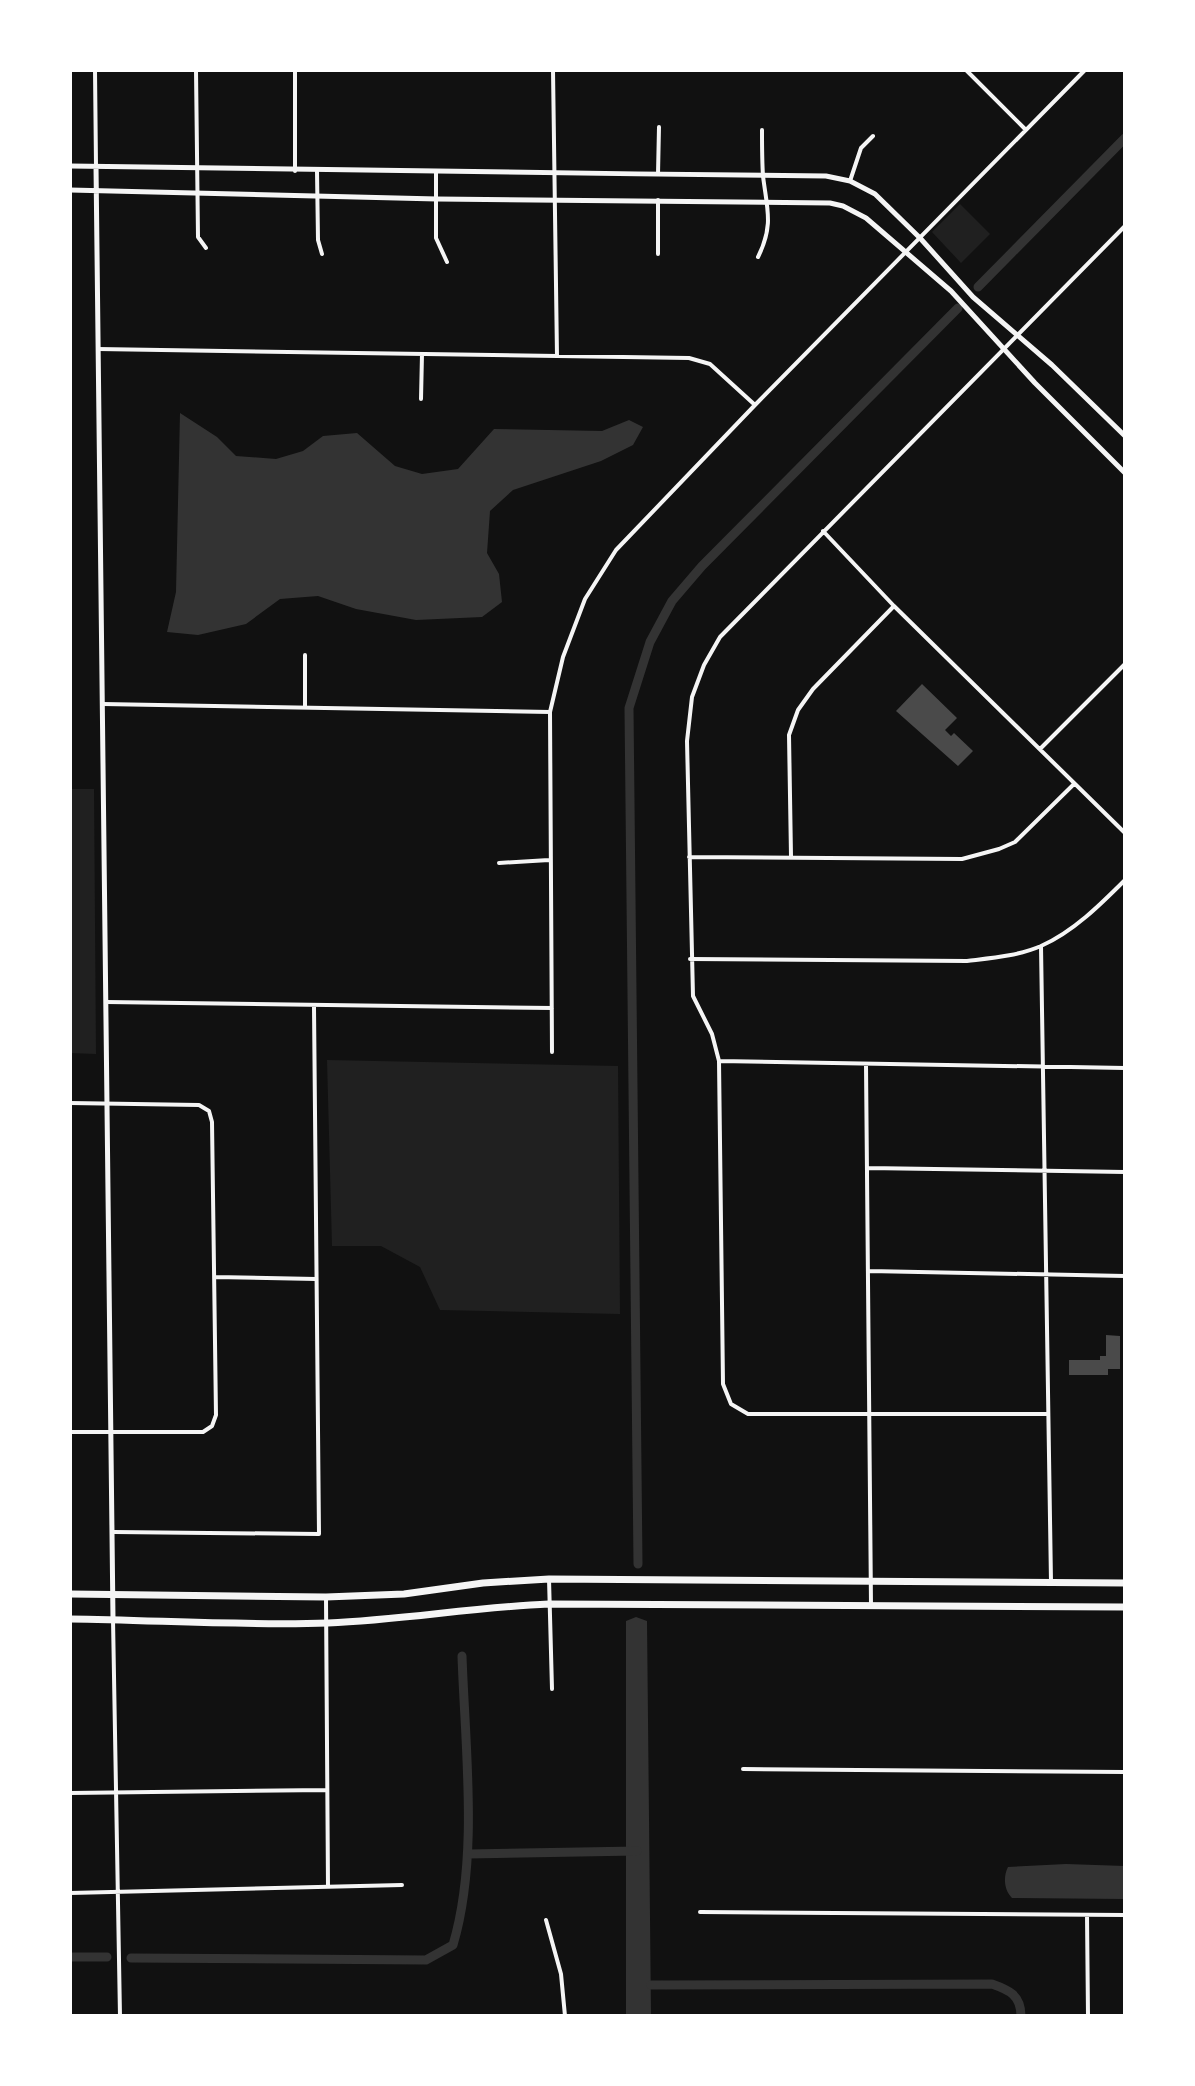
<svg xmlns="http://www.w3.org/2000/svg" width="1195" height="2086" font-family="Overpass,sans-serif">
  <rect width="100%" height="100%" fill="#111"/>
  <!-- green -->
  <path fill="#202020" d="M 960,204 L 990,234 L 961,263 L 932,232 Z
    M 70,789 L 94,789 L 96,1054 L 70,1053 Z
    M 327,1060 L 618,1066 L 620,1314 L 440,1310 L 420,1267 L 381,1246 L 332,1246 Z"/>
  <!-- water -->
  <path fill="#333" d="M 180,413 L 217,437 L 236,456 L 276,459 L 303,451 L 323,436 L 357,433 L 395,466 L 422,474 L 458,469 L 494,429 L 602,431 L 629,420 L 643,427 L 633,445 L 601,461 L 513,490 L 490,511 L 487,553 L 499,574 L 502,602 L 482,617 L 416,620 L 356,609 L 318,596 L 280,599 L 246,624 L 198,635 L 167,632 L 176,592 Z
    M 636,1617 L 647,1621 L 651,2016 L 626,2016 L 626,1621 Z
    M 1066,1864 L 1125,1866 L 1125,1899 L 1012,1898 C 1004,1890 1003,1877 1008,1867 Z"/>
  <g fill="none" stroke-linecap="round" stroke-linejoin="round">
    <!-- canal -->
    <path stroke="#333" stroke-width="9" d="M 978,287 L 1125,138
      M 638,1564 L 629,708 L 650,642 L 672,601 L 702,566 L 958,308
      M 468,1854 L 637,1851
      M 70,1957 L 107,1957
      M 131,1958 L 426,1960 L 453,1945 C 479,1858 465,1747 462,1656
      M 651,1985 L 992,1984 C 1009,1990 1021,1995 1021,2016"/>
  </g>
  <!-- building -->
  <path fill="#4a4a4a" d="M 922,684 L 957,718 L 945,730 L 951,736 L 954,733 L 973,751 L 958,766 L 896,711 Z
    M 1106,1335 L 1120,1336 L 1120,1369 L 1108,1369 L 1108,1375 L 1069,1375 L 1069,1360 L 1100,1360 L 1100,1356 L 1106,1356 Z"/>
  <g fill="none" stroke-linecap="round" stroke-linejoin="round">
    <!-- minor -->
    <path stroke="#f5f5f5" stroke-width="4" d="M 95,70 L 96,166
      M 196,70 L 198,237 L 206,248
      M 295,70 L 295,171
      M 553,70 L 557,356
      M 966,70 L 1025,129
      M 317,171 L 318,240 L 322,254
      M 436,173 L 436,238 L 447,262
      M 658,174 L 659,127
      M 850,181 L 861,148 L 873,136
      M 658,200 L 658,254
      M 758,257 C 774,225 767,209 763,176 C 762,161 762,145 762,130
      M 98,349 L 689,358 L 710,364 L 755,405
      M 421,399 L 422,354
      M 823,531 L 894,606 L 1125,833
      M 305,655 L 305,708
      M 103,704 L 550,712
      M 1040,749 L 1125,664
      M 791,856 L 789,735 L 798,710 L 813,689 L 894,606
      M 689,857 L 962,859 L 999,849 L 1015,842 L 1074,784
      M 499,863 L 549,860
      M 1041,946 L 1051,1582
      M 690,959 L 967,961 C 992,958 1018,956 1041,946 C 1073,932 1101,904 1125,880
      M 106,1002 L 552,1008
      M 552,1052 L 550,712 L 563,657 L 585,599 L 616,550 L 755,405 L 1085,70
      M 719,1061 L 1125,1068
      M 866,1065 L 871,1605
      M 70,1103 L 199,1105 L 209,1111 L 212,1122 L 216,1415 L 212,1426 L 203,1432 L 70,1432
      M 868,1168 L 1125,1172
      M 869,1271 L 1125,1276
      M 215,1277 L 316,1279
      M 1047,1414 L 748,1414 L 731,1404 L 723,1384 L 719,1061 L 712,1034 L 693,996 L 687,741 L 692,697 L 704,665 L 720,637 L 1125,226
      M 114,1532 L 319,1534 L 314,1007
      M 549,1579 L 552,1689
      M 326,1598 L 328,1887
      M 113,1619 L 120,2016
      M 743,1769 L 1125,1772
      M 70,1793 L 327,1790
      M 70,1893 L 402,1885
      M 700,1912 L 1125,1915
      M 1087,1915 L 1088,2016
      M 546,1920 L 561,1974 L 565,2016"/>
    <!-- tertiary -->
    <path stroke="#f5f5f5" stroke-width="5" d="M 70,166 C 322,171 574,173 826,176 L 850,181 L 875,194 L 920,238 L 973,297 L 1052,365 L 1125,436
      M 96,166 L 113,1619
      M 70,190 L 437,199 L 830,203 L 843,206 L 866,218 L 951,291 L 1035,383 L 1125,473"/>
    <!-- primary -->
    <path stroke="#f5f5f5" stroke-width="7" d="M 70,1594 L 326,1597 L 404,1594 L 483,1583 L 549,1579 L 1125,1583
      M 70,1619 C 156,1620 243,1626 328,1623 C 402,1620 475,1607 549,1604 L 1125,1607"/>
  </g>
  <!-- border -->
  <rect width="1195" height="2086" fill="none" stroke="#ffffff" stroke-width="144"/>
</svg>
